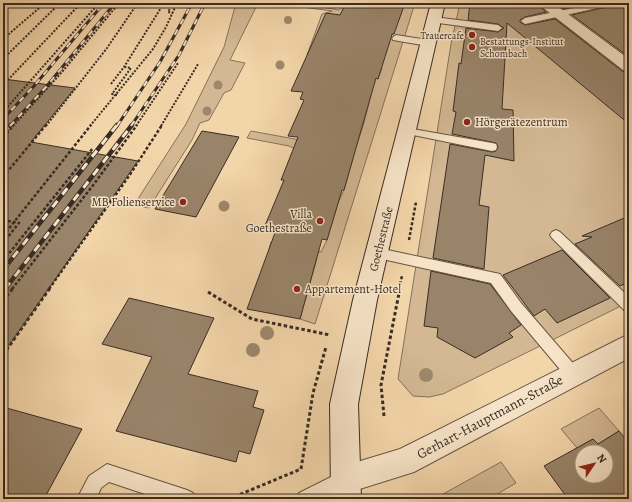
<svg xmlns="http://www.w3.org/2000/svg" width="632" height="502" font-family="Alegreya,serif">
  <rect width="100%" height="100%" fill="#f3d5aa"/>
  <filter id="stains"><feTurbulence type="fractalNoise" baseFrequency=".005" numOctaves="4"/><feColorMatrix values="0 0 0 0 .2 0 0 0 0 .09 0 0 0 0 .02 0 0 0 .5 -.17"/></filter>
  <radialGradient id="worn" r=".72"><stop offset=".6" stop-color="#630" stop-opacity="0"/><stop offset="1" stop-color="#630" stop-opacity=".3"/></radialGradient>
  <!-- green -->
  <path fill="#d3b893" stroke="#86725c" d="M 236,3 L 258,3 L 230,60 L 245,63 L 231,90 L 224,93 L 209,120 L 200,123 L 192,140 L 149,208 L 134,205 L 186,124 L 224,47 Z
    M 272,3 L 299,3 L 339,10 L 345,4 L 339,3 L 415,3 L 315,324 L 300,319 L 317,258 L 269,249 L 271,242 L 321,252 L 327,240 L 338,203 L 344,190 L 353,158 L 293,148 L 289,146 L 247,138 L 251,131 L 355,150 L 364,123 L 375,78 L 378,79 L 382,68 L 307,55 L 322,14 L 332,11 Z
    M 460,3 L 534,3 L 629,74 L 629,302 L 443,394 L 429,397 L 413,396 L 398,379 L 451,44 Z
    M 599,408 L 619,431 L 598,444 L 593,439 L 577,448 L 561,429 Z
    M 501,462 L 516,483 L 489,499 L 434,499 Z"/>
  <!-- building -->
  <path fill="#99846a" stroke="#382d24" fill-rule="evenodd" d="M 346,3 L 405,3 L 394,34 L 392,34 L 391,38 L 378,79 L 376,78 L 344,190 L 342,190 L 327,240 L 322,239 L 300,319 L 247,309 L 276,230 L 264,228 L 284,180 L 281,180 L 298,137 L 288,136 L 304,100 L 300,99 L 303,92 L 291,91 L 326,13 L 340,15 Z
    M 470,3 L 536,3 L 546,12 L 525,17 L 520,20 L 520,22 L 525,25 L 555,19 L 622,71 L 629,73 L 629,124 L 507,23 L 502,109 L 513,110 L 514,161 L 485,155 L 479,205 L 489,207 L 484,269 L 433,258 L 450,144 L 492,152 L 496,151 L 498,147 L 496,143 L 452,134 L 456,112 L 453,111 L 459,63 L 461,64 L 466,28 L 498,32 L 504,28 L 498,24 L 468,20 Z
    M 556,3 L 591,3 L 563,9 Z
    M 616,3 L 629,3 L 629,57 L 572,15 L 611,6 Z
    M 3,79 L 75,88 L 31,142 L 138,161 L 3,354 Z
    M 202,131 L 239,137 L 196,217 L 155,209 Z
    M 629,216 L 629,282 L 620,286 L 575,244 L 592,237 L 582,236 Z
    M 562,250 L 610,298 L 557,323 L 545,309 L 534,316 L 503,275 Z
    M 431,271 L 490,284 L 521,325 L 509,333 L 513,337 L 475,358 L 437,337 L 438,328 L 424,326 Z
    M 129,298 L 214,318 L 188,374 L 258,391 L 253,407 L 264,410 L 250,454 L 239,451 L 236,462 L 116,431 L 152,357 L 102,344 Z
    M 3,407 L 82,429 L 44,499 L 3,499 Z
    M 619,431 L 629,443 L 629,499 L 568,499 L 544,466 L 593,439 L 598,444 ZM 582,452 L 606,452 L 606,476 L 582,476 Z"/>
  <g fill="none" stroke-linecap="round" stroke-linejoin="round">
    <defs>
      <path id="lane" d="M 599,3 L 615,3 L 611,5 L 525,24 L 521,21 L 525,18 Z
        M 434,17 L 498,25 L 502,28 L 498,31 L 431,22 L 430,20 Z
        M 396,35 L 428,40 L 432,43 L 428,46 L 393,40 L 392,38 Z
        M 407,128 L 492,143 L 496,144 L 497,147 L 496,150 L 492,151 L 403,133 L 402,131 Z
        M 556,230 L 560,232 L 629,297 L 629,312 L 624,310 L 552,238 L 550,235 L 552,232 Z
        M 378,248 L 500,274 L 521,303 L 578,369 L 581,374 L 578,379 L 573,381 L 568,379 L 511,311 L 491,283 L 373,257 L 371,253 L 373,249 Z
        M 107,464 L 187,490 L 193,493 L 196,499 L 160,499 L 109,482 L 101,488 L 96,499 L 77,499 L 89,476 Z
        M 347,469 L 353,472 L 356,478 L 353,484 L 324,499 L 296,499 L 299,493 Z"/>
      <path id="street" d="M 537,3 L 553,3 L 629,59 L 629,72 L 623,70 Z
        M 629,334 L 629,358 L 414,472 L 347,493 L 337,488 L 332,478 L 337,468 L 400,449 Z"/>
      <path id="secondary" d="M 431,3 L 445,3 L 377,300 L 358,404 L 361,499 L 331,499 L 330,404 L 353,300 Z"/>
    </defs>
    <!-- lane casing -->
    <use href="#lane" stroke="#675746" stroke-width="2"/>
    <!-- street casing -->
    <use href="#street" stroke="#675746" stroke-width="2"/>
    <!-- secondary casing -->
    <use href="#secondary" stroke="#382d24" stroke-width="2"/>
    <!-- path-far2 -->
    <path stroke="#382d24" stroke-width="2" stroke-dasharray="2 1.5" stroke-linecap="butt" d="M 173,3 L 168,12 L 173,13
      M 3,39 L 45,3
      M 3,59 L 60,3
      M 111,84 L 124,67 L 164,3
      M 3,85 L 81,3
      M 117,95 L 112,94 L 131,68 L 124,67
      M 3,112 L 99,3
      M 13,126 L 62,72 L 119,3
      M 46,126 L 107,48 L 137,4
      M 90,126 L 153,49 L 166,27 L 177,3
      M 136,126 L 178,63
      M 161,126 L 198,64"/>
    <!-- path-far1 -->
    <path stroke="#382d24" stroke-width="2.5" stroke-dasharray="3 2" stroke-linecap="butt" d="M 3,137 L 14,125
      M 3,177 L 46,125
      M 3,220 L 19,223 L 3,243
      M 3,236 L 91,125
      M 409,240 L 416,202
      M 3,261 L 93,148
      M 12,289 L 94,184 L 137,125
      M 49,289 L 129,176 L 162,125
      M 399,289 L 402,276"/>
    <!-- path -->
    <path stroke="#382d24" stroke-width="3" stroke-dasharray="3.5 2.5" stroke-linecap="butt" d="M 208,292 L 252,319 L 330,335
      M 3,301 L 13,288
      M 3,355 L 50,288
      M 384,416 L 381,385 L 400,288
      M 229,499 L 301,469 L 313,393 L 326,347"/>
    <!-- lane -->
    <use href="#lane" fill="#f7e4c8" fill-rule="evenodd"/>
    <!-- street -->
    <use href="#street" fill="#f7e4c8" fill-rule="evenodd"/>
    <!-- secondary -->
    <use href="#secondary" fill="#f7e4c8" fill-rule="evenodd"/>
    <defs>
      <path id="rail-far2" d="M 3,119 L 34,86 L 104,3
        M 10,126 L 46,87 L 115,3
        M 117,126 L 160,62 L 192,3
        M 131,126 L 179,55 L 205,3"/>
      <path id="rail-far1" d="M 3,133 L 11,125
        M 3,270 L 117,125
        M 5,289 L 132,125"/>
      <path id="rail" d="M 3,292 L 6,288"/>
    </defs>
    <!-- rail-far2 casing -->
    <use href="#rail-far2" stroke="#382d24" stroke-width="3"/>
    <!-- rail-far1 casing -->
    <use href="#rail-far1" stroke="#382d24" stroke-width="4.5"/>
    <!-- rail casing -->
    <use href="#rail" stroke="#382d24" stroke-width="5"/>
    <!-- rail-far2 -->
    <use href="#rail-far2" stroke="#f7e4c8" stroke-width="2" stroke-dasharray="6" stroke-linecap="butt"/>
    <!-- rail-far1 -->
    <use href="#rail-far1" stroke="#f7e4c8" stroke-width="3" stroke-dasharray="8" stroke-linecap="butt"/>
    <!-- rail -->
    <use href="#rail" stroke="#f7e4c8" stroke-width="3.5" stroke-dasharray="11" stroke-linecap="butt"/>
  </g>
  <!-- trees -->
  <g fill="#9d886c">
    <circle cx="288" cy="20" r="4"/>
    <circle cx="325" cy="32" r="4"/>
    <circle cx="280" cy="65" r="4.5"/>
    <circle cx="218" cy="85" r="4.5"/>
    <circle cx="207" cy="111" r="4.5"/>
    <circle cx="224" cy="206" r="5.5"/>
    <circle cx="267" cy="333" r="7"/>
    <circle cx="253" cy="350" r="7"/>
    <circle cx="426" cy="375" r="7"/>
  </g>
  <!-- markers -->
  <g fill="#8f2418" stroke="#f7e4c8" stroke-width="1.5">
    <circle cx="472" cy="35" r="4"/>
    <circle cx="472" cy="47" r="4"/>
    <circle cx="467" cy="122" r="4"/>
    <circle cx="183" cy="202" r="4"/>
    <circle cx="320" cy="221" r="4"/>
    <circle cx="297" cy="289" r="4"/>
  </g>
  <g text-anchor="middle" dominant-baseline="central" stroke-width="3" stroke-linejoin="round" paint-order="stroke">
    <!-- far-poi labels -->
    <g font-size="10" fill="#382d24" stroke="#f7e4c8" text-anchor="end">
      <text x="464" y="35">Trauercafe</text>
      <text x="480" y="41" text-anchor="start">Bestattungs-Institut<tspan x="480" dy="12">Schombach</tspan></text>
    </g>
    <!-- poi labels -->
    <g font-size="12" fill="#382d24" stroke="#f7e4c8" text-anchor="start">
      <text x="475" y="122">Hörgerätezentrum</text>
      <text x="175" y="202" text-anchor="end">MB Folienservice</text>
      <text x="312" y="214" text-anchor="end">Villa<tspan x="312" dy="14">Goethestraße</tspan></text>
      <text x="305" y="289">Appartement-Hotel</text>
    </g>
    <!-- street labels -->
    <g font-size="12" fill="#382d24" stroke="#f7e4c8">
      <text transform="translate(381 239) rotate(-76)">Goethestraße</text>
    </g>
    <!-- near-street labels -->
    <g font-size="14" fill="#382d24" stroke="#f7e4c8">
      <text transform="translate(490 417) rotate(-28)">Gerhart-Hauptmann-Straße</text>
    </g>
  </g>
  <!-- margin -->
  <rect width="632" height="502" fill="none" stroke="#f3d5aa" stroke-width="16"/>
  <rect x="4" y="4" width="624" height="494" fill="none" stroke="#382d24" stroke-width="2"/>
  <rect x="8" y="8" width="616" height="486" fill="none" stroke="#382d24"/>
  <!-- north arrow -->
  <g transform="translate(594 464) rotate(55)"><circle r="19" fill="#f7e4c8" stroke="#ab9b86"/>
  <path d="M0-3L7 15L0 10L-7 15Z" fill="#8f2418"/>
  <text y="-6" font-size="11" font-weight="bold" text-anchor="middle" fill="#382d24">N</text>
  </g>
  <rect width="100%" height="100%" filter="url(#stains)"/>
  <rect width="100%" height="100%" fill="url(#worn)"/>
</svg>
